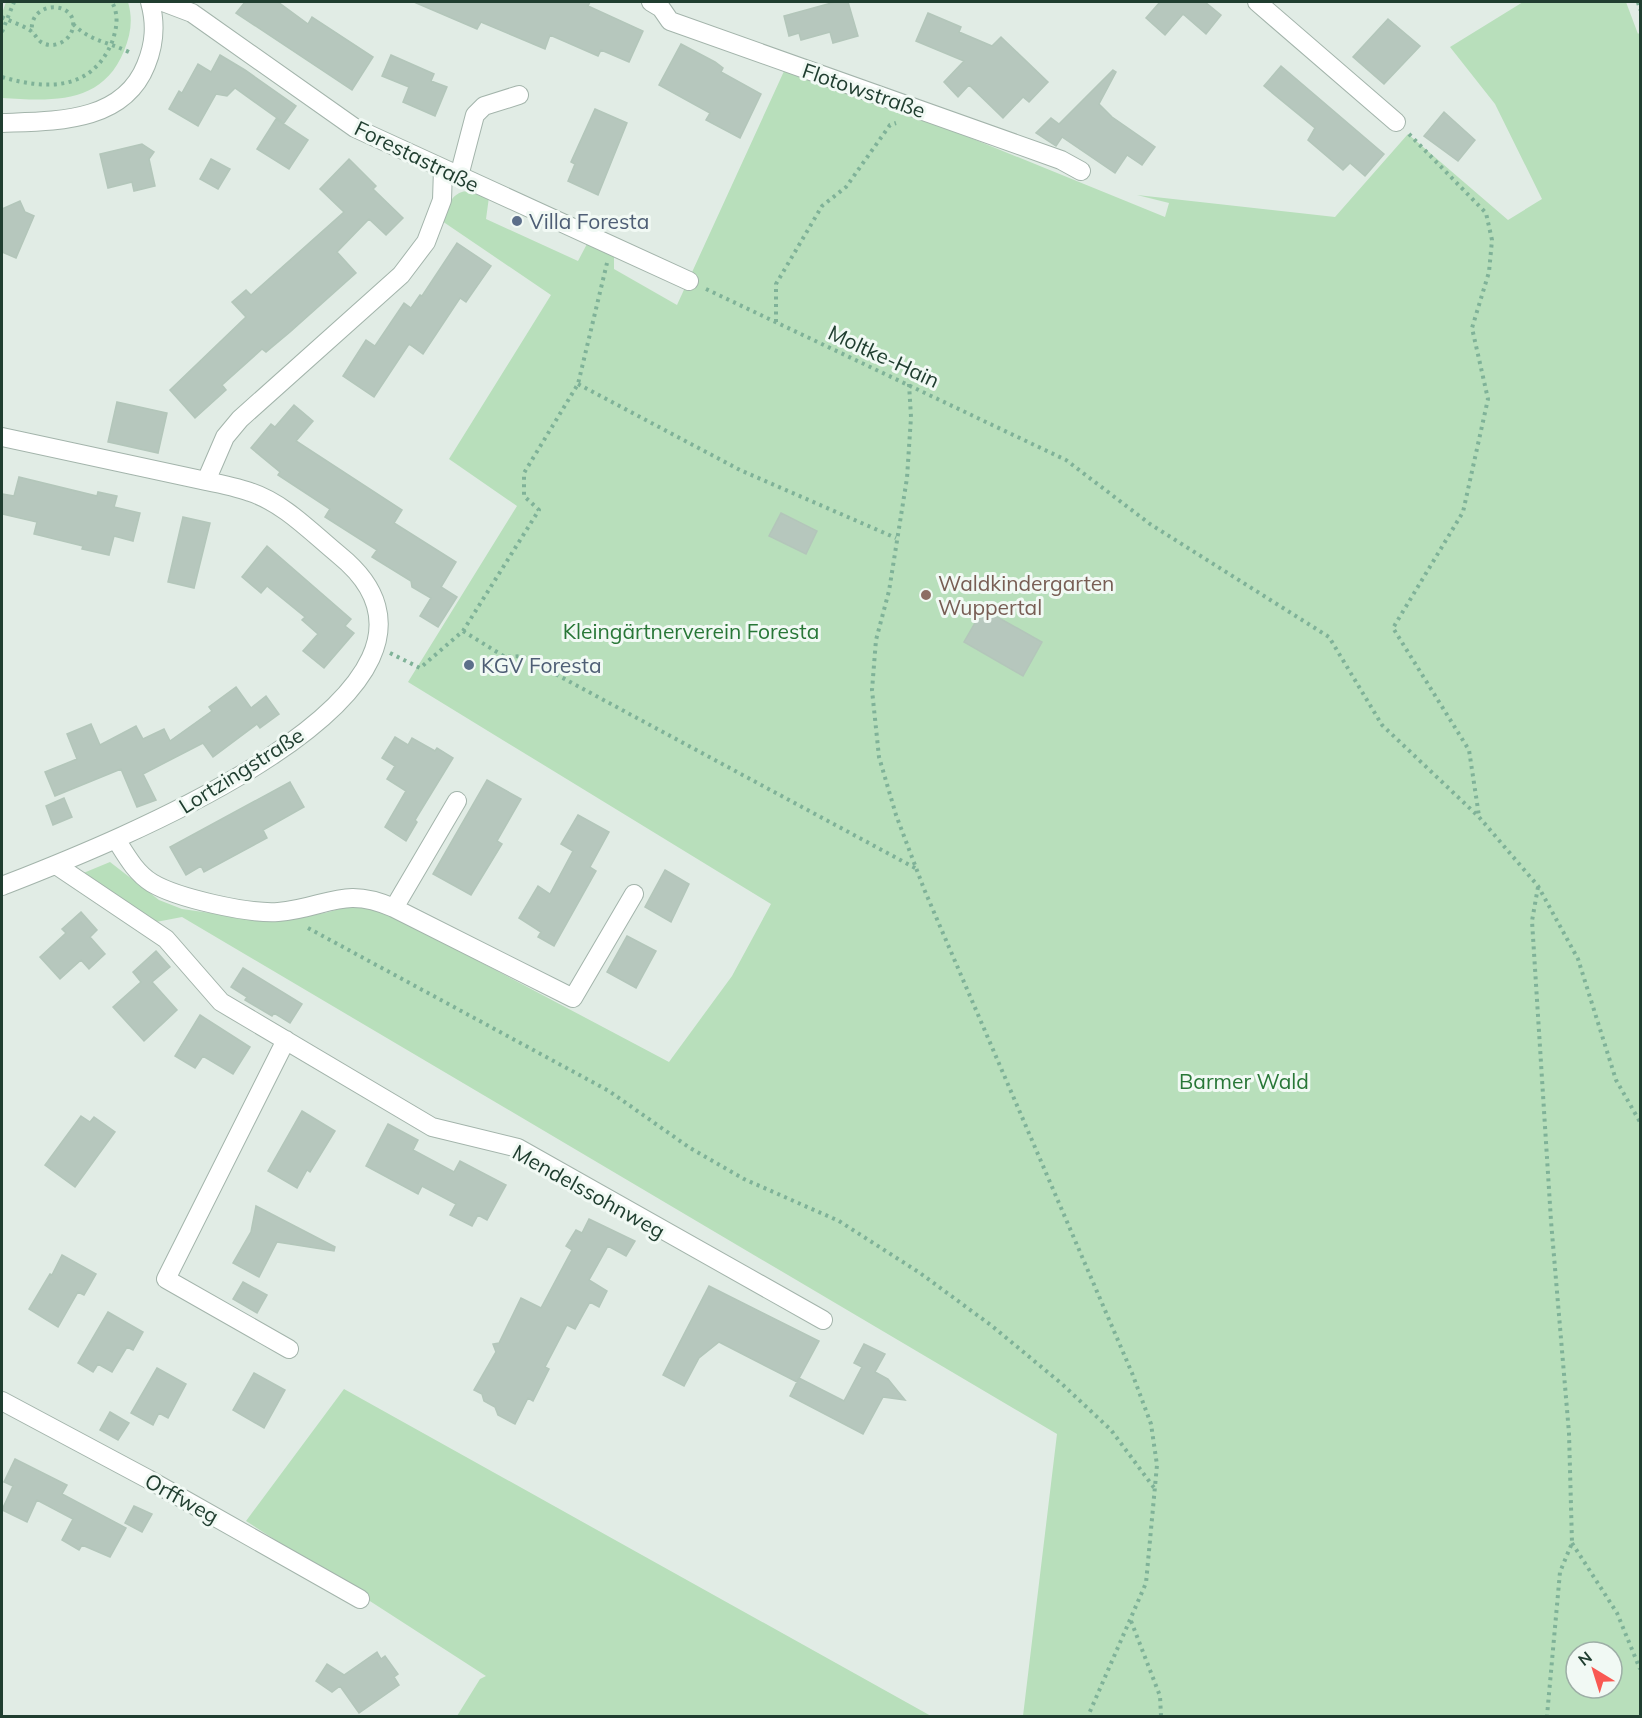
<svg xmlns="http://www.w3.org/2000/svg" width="1642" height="1718" font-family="Mulish,sans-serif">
  <rect width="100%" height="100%" fill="#e1ece5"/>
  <!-- green -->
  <path fill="#b8dfbb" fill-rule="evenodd" d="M 6,2 L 128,2 C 133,19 131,34 124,51 C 102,105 52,101 2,98 L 2,13 Z
    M 1523,2 L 1626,2 L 1638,34 L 1640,32 L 1640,1716 L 1023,1716 L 1057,1434 L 182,917 L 156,922 L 81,874 L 110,862 L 159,900 L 182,909 L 259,920 L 325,913 L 350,906 L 382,910 L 669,1062 L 732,976 L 771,904 L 408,682 L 517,506 L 449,459 L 551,295 L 442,221 C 450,194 461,183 489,197 L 486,219 L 578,261 L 588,242 L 614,253 L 614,269 L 677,305 L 785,69 L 966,136 L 1165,217 L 1169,203 L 1137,195 L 1335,217 L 1408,134 L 1508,220 L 1542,199 L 1495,104 L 1450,47 ZM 1576,1652 L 1612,1652 L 1612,1688 L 1576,1688 Z
    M 344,1389 L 931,1716 L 457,1716 L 480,1679 L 486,1676 L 246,1521 Z"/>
  <!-- building -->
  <path fill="#b6c7bd" stroke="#b3c6ba" stroke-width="1.5" d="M 245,2 L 278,2 L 308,24 L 312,17 L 373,57 L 352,90 L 236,13 Z
    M 414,2 L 590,2 L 588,6 L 643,31 L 629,62 L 601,50 L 598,56 L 550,35 L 545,49 L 481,22 L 477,29 Z
    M 848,2 L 858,36 L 833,43 L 830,32 L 801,40 L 799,33 L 789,36 L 784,16 L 835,2 Z
    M 1160,2 L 1205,2 L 1221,15 L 1206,34 L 1183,14 L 1165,35 L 1146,18 Z
    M 928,13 L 961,27 L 959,32 L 992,46 L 1001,37 L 1048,82 L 1029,102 L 1023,97 L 1003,118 L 969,85 L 958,97 L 944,82 L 964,61 L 916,41 Z
    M 1388,19 L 1420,46 L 1384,84 L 1353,57 Z
    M 681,44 L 715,62 L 723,68 L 721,72 L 761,94 L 740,138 L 706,120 L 710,113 L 659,85 Z
    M 220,55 L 245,70 L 296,106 L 284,123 L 235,88 L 227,96 L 216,94 L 198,126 L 169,109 L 179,91 L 182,93 L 198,64 L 211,72 Z
    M 391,55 L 434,74 L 431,81 L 447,87 L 435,116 L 403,102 L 409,87 L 382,76 Z
    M 1281,66 L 1384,154 L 1365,176 L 1350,163 L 1343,170 L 1308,140 L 1315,128 L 1264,86 Z
    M 1113,70 L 1116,72 L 1099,104 L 1112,117 L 1155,147 L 1142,165 L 1127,155 L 1115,173 L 1062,137 L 1056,146 L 1036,133 L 1051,118 L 1059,124 Z
    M 595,109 L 627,123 L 598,195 L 568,181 L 575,164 L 571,162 Z
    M 1444,112 L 1475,140 L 1458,161 L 1424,136 Z
    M 276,119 L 308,140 L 289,169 L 257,149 Z
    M 142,144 L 154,152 L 149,159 L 155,186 L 134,191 L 132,182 L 108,188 L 100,154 Z
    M 211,159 L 230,169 L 218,189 L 200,179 Z
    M 349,159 L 376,186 L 373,189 L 403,218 L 386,235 L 369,219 L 337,252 L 356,273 L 290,332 L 266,352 L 262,349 L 222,385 L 226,390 L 195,418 L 170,390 L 246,317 L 232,302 L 246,290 L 251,295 L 344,212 L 320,189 Z
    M 20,201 L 25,212 L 34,216 L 16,258 L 2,252 L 2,209 Z
    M 457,243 L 491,266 L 466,302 L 460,298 L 423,354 L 409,344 L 374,397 L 343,376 L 366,340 L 375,346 L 404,303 L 411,308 L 420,295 L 422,296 Z
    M 117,402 L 167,413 L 158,453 L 108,442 Z
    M 294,405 L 313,421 L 296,441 L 402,510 L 394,523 L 456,562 L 441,587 L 457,597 L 438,627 L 420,616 L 431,598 L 412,587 L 411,581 L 372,557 L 377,550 L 325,517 L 330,509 L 278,475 L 280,472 L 251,448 L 271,424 L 275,427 Z
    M 19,477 L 97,496 L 98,492 L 117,496 L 114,507 L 140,513 L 133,541 L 114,536 L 109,555 L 82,549 L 83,546 L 34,534 L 37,522 L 2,514 L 2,494 L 14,496 Z
    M 781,513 L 817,531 L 806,554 L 769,536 Z
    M 183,517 L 210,523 L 194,588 L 168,582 Z
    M 267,546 L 351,619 L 345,626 L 354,633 L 324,668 L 303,651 L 318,634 L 302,620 L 305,617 L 267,586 L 261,593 L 242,577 Z
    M 983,609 L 1042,642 L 1023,676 L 964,642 Z
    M 236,687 L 251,708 L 266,696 L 279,714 L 260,728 L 257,724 L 213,757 L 203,743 L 143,774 L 156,800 L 137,807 L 121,769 L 55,796 L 45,772 L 77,759 L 67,734 L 91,724 L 100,745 L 136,726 L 143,739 L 164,729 L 170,741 L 212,711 L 209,707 Z
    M 395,737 L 408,745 L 412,738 L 435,751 L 437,748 L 453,758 L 415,820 L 417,822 L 406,841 L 385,827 L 406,791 L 387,779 L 395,766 L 382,758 Z
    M 487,780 L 521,799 L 497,841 L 502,844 L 471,895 L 433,874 Z
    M 290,782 L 304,807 L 263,830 L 267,838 L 204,872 L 201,866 L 186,875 L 170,847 Z
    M 64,798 L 72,817 L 53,825 L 46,806 Z
    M 578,815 L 609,832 L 590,867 L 596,871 L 554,946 L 538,937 L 541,932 L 519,918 L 538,886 L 550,894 L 573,851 L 561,844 Z
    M 665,870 L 689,884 L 671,922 L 645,907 Z
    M 81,912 L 97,930 L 90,937 L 105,954 L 89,969 L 81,960 L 60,979 L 40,957 L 66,933 L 62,929 Z
    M 627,936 L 656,951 L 636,988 L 607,972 Z
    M 156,951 L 170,967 L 152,982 L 177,1010 L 144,1041 L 113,1007 L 141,982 L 133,972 Z
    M 243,968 L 302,1004 L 290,1023 L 274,1013 L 272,1016 L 245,1000 L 247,997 L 231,987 Z
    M 200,1015 L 250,1047 L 233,1074 L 203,1056 L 195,1068 L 175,1056 Z
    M 302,1111 L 335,1131 L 310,1172 L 307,1170 L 297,1188 L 268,1171 Z
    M 81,1116 L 90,1122 L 94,1117 L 115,1132 L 75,1187 L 45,1165 Z
    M 388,1124 L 418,1140 L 413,1150 L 454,1172 L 460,1161 L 506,1185 L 487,1220 L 478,1215 L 472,1226 L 450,1215 L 456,1204 L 422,1186 L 418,1194 L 366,1166 Z
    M 256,1206 L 335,1247 L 334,1251 L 277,1242 L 259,1277 L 233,1263 L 251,1232 Z
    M 589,1219 L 635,1241 L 626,1256 L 608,1246 L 589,1280 L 607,1291 L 599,1307 L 590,1302 L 575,1329 L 567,1325 L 545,1367 L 549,1369 L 533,1401 L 528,1398 L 515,1424 L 498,1415 L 495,1407 L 484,1401 L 482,1394 L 474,1390 L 496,1352 L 493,1344 L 499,1343 L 521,1298 L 541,1308 L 572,1250 L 566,1246 L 576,1230 L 582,1233 Z
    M 62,1255 L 96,1274 L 84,1295 L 78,1292 L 58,1327 L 29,1309 L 50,1274 L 52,1275 Z
    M 243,1282 L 267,1295 L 257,1313 L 233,1299 Z
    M 709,1286 L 819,1341 L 797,1382 L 719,1342 L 699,1358 L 684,1386 L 663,1375 Z
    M 108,1312 L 143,1332 L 133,1350 L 127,1347 L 112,1372 L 98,1364 L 93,1372 L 78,1363 Z
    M 864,1344 L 885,1354 L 875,1372 L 888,1379 L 905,1400 L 883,1397 L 863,1434 L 790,1396 L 799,1378 L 844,1401 L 862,1367 L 854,1363 Z
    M 157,1368 L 186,1384 L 168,1418 L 159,1413 L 153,1425 L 131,1413 Z
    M 254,1373 L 285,1390 L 264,1428 L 233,1410 Z
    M 110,1412 L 129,1423 L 118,1440 L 100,1430 Z
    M 15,1459 L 67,1485 L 62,1494 L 126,1528 L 110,1557 L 82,1545 L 79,1550 L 62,1540 L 73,1519 L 37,1500 L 27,1522 L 2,1510 L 13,1486 L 4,1482 Z
    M 134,1506 L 152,1514 L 142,1532 L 125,1523 Z
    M 377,1652 L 381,1659 L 385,1656 L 398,1674 L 394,1677 L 399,1685 L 359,1713 L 340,1686 L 332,1692 L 316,1681 L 327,1664 L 344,1675 Z"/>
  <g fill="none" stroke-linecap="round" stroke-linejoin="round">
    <defs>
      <path id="minor" d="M 163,2 L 192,13 L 355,128 L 689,281
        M 651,2 L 661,8 L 670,21 L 1061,160 L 1081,171
        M 1257,2 L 1396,122
        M 2,123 C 55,121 123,123 146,65 C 155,43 156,24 150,2
        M 459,176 L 475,115 L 484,106 L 519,95
        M 2,437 L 206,481
        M 117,841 C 127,857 136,873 152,883 C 177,898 248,914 278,912 C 327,908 343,885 394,908 L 457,801
        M 56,865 L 166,939 L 221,1002 L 432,1127 L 518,1148 L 823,1320
        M 2,886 C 89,852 508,692 339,555 C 312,533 284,503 250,492 C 236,487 221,484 206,481 L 225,437 L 240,419 L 401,275 L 426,242 L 442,200 L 443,169
        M 394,908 L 573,998 L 634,894
        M 286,1040 L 166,1279 L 289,1349
        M 2,1401 L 148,1479 L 360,1599"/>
    </defs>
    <!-- minor casing -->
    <use href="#minor" stroke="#a3b4ab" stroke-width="20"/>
    <!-- path -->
    <path stroke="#7fb298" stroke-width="4" stroke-dasharray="3 4.5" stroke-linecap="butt" d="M 1638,2 L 1640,10
      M 2,17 C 11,22 23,25 31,31 C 35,34 37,39 41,42 C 53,50 71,41 73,27 C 77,0 28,0 32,32
      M 73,24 C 90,41 108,42 129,52
      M 2,32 L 14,2
      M 2,77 C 46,90 92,91 112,42 C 117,28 119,15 112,2
      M 1409,134 L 1486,213 L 1492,240 L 1489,272 L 1472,328 L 1488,399 L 1463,512 L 1393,628 L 1469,750 L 1479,816
      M 706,289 L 1066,460 L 1150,524 L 1329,637 L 1382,725 L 1479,817 L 1538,886 L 1578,959 L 1616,1080 L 1640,1122
      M 776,322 L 776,284 L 822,206 L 846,187 L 890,125 L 896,123
      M 578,384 L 740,470 L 896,538
      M 909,384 L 911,417 L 907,478 L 889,591 L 876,640 L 872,690 L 879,757 L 896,815 L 924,889 L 1132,1373 L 1151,1424 L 1157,1465 L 1146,1583 L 1088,1716
      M 463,631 L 505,657 L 522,656 L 917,869
      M 390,653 L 420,668 L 463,631 L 539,510 L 524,496 L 524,473 L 578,384 L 607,263
      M 1538,887 L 1532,921 L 1551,1221 L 1569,1433 L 1572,1543 L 1560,1572 L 1547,1716
      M 308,928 L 609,1091 L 690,1148 L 744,1179 L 839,1221 L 920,1273 L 992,1326 L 1062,1384 L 1111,1430 L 1155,1489
      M 1572,1543 L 1617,1613 L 1640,1669
      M 1131,1621 L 1160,1696 L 1161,1716"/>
    <!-- minor -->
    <use href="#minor" stroke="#fff" stroke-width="18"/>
  </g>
  <!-- markers -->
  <g fill="#5c6f8a" stroke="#f1f9f4" stroke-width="2">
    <circle cx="517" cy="221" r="6"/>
    <circle cx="469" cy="665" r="6"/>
  </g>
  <circle fill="#8d6e63" stroke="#f1f9f4" stroke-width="2" cx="926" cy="595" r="6"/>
  <g text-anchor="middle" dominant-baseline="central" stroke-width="6" stroke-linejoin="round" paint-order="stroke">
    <!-- street labels -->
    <g font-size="21" fill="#203e30" stroke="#f1f9f4">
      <text transform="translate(864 90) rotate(19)">Flotowstraße</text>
      <text transform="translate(417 156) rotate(26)">Forestastraße</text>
      <text transform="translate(884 356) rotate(25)">Moltke-Hain</text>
      <text transform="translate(241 770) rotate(-32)">Lortzingstraße</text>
      <text transform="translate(589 1191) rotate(29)">Mendelssohnweg</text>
      <text transform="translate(182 1498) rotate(29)">Orffweg</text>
    </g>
    <!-- service labels -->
    <g font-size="21" fill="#4e5e75" stroke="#f1f9f4" text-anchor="start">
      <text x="529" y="221">Villa Foresta</text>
      <text x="481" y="665">KGV Foresta</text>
    </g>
    <!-- education labels -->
    <g font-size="21" fill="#785e54" stroke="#f1f9f4" text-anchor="start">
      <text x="938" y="583">Waldkindergarten<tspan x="938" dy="24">Wuppertal</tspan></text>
    </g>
    <!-- park labels -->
    <g font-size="21" fill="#287737" stroke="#f1f9f4">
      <text x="691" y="631">Kleingärtnerverein Foresta</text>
      <text x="1244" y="1081">Barmer Wald</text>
    </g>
  </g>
  <!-- border -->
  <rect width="1642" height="1718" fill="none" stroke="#203e30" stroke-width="6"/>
  <!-- north arrow -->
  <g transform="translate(1594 1670) rotate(322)"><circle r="28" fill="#f1f9f4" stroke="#9daea6" stroke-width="1.5"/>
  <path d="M0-4.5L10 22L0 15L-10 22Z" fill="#f95952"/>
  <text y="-9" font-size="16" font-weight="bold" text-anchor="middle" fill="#203e30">N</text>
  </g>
</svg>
